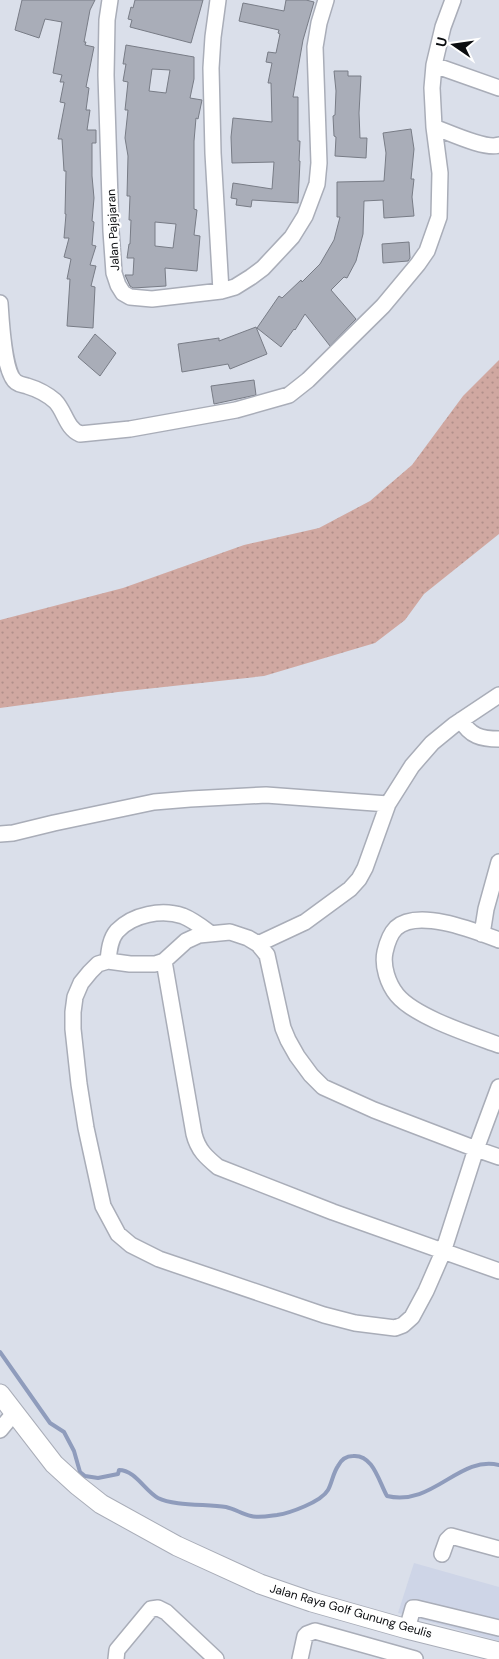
<svg xmlns="http://www.w3.org/2000/svg" width="499" height="1659" font-family="'DM Sans',sans-serif">
  <defs>
    <pattern id="grass-dots" width="8" height="8" patternUnits="userSpaceOnUse" patternTransform="scale(1.25)"><rect width="8" height="8" fill="#d0a8a1"/><path d="M2 2h.1M6 6h.1" fill="none" stroke="#b18f8a" stroke-width="1.8" stroke-linecap="round"/></pattern>
  </defs>
  <rect width="100%" height="100%" fill="#dadfea"/>
  <!-- built -->
  <path fill="#ced5e7" d="M 414,1563 L 499,1587 L 499,1641 L 398,1613 Z"/>
  <!-- grass -->
  <path fill="url(#grass-dots)" d="M 499,360 L 499,534 L 424,594 L 405,620 L 375,643 L 264,676 L 118,692 L 0,708 L 0,620 L 123,588 L 244,545 L 319,528 L 370,501 L 412,465 L 463,396 Z"/>
  <g fill="none" stroke-linecap="round" stroke-linejoin="round">
    <!-- stream -->
    <path stroke="#8f9cbc" stroke-width="4" d="M 0,1352 L 50,1423 L 64,1432 L 74,1451 L 80,1472 L 85,1476 L 98,1478 L 118,1474 L 119,1470 C 135,1470 145,1491 158,1498 C 174,1506 207,1504 226,1507 C 235,1509 242,1514 251,1516 C 259,1518 269,1516 277,1515 C 290,1513 321,1502 328,1490 C 332,1483 333,1473 338,1466 C 341,1460 346,1456 353,1456 C 373,1454 379,1482 387,1496 C 433,1507 459,1455 499,1465"/>
  </g>
  <!-- building -->
  <path fill="#a9adb8" stroke="#787c86" fill-rule="evenodd" d="M 22,0 L 95,0 L 90,10 L 84,42 L 86,42 L 85,45 L 94,47 L 86,87 L 89,88 L 86,110 L 90,110 L 87,130 L 96,130 L 96,143 L 92,143 L 92,176 L 94,198 L 92,221 L 94,222 L 92,245 L 96,246 L 90,265 L 96,266 L 91,286 L 95,287 L 93,328 L 67,326 L 70,279 L 67,279 L 71,259 L 64,257 L 69,238 L 64,238 L 66,214 L 65,214 L 66,171 L 64,171 L 62,139 L 58,139 L 65,103 L 60,102 L 64,82 L 60,82 L 62,75 L 53,73 L 62,22 L 45,19 L 39,38 L 15,30 Z
    M 135,0 L 203,0 L 191,43 L 130,27 L 132,20 L 128,19 L 131,7 L 133,8 Z
    M 286,0 L 306,0 L 314,2 L 303,40 L 293,97 L 298,97 L 298,141 L 300,141 L 299,161 L 300,161 L 298,203 L 252,200 L 251,207 L 236,205 L 237,199 L 231,198 L 233,183 L 272,189 L 274,162 L 232,163 L 231,137 L 233,118 L 272,122 L 271,83 L 268,83 L 272,63 L 266,62 L 268,52 L 276,53 L 280,34 L 278,33 L 279,30 L 239,21 L 243,3 L 284,11 Z
    M 126,45 L 194,57 L 194,79 L 190,98 L 202,100 L 198,119 L 196,118 L 194,141 L 194,209 L 197,210 L 194,235 L 200,236 L 197,271 L 165,268 L 166,286 L 133,288 L 130,286 L 125,275 L 133,275 L 134,258 L 127,258 L 129,244 L 130,244 L 131,220 L 129,220 L 130,196 L 127,196 L 128,156 L 125,138 L 128,110 L 125,110 L 128,82 L 123,81 L 126,64 L 123,64 ZM 152,69 L 170,70 L 166,93 L 149,91 ZM 155,222 L 176,224 L 173,248 L 155,246 Z
    M 334,71 L 348,71 L 348,76 L 361,76 L 359,113 L 360,138 L 367,138 L 366,158 L 335,156 L 336,137 L 334,136 L 333,116 L 335,115 L 336,91 Z
    M 411,129 L 414,149 L 411,179 L 414,179 L 412,197 L 414,216 L 384,218 L 383,200 L 364,201 L 363,234 L 356,261 L 347,278 L 344,277 L 331,290 L 356,319 L 330,346 L 305,314 L 295,330 L 294,329 L 281,347 L 257,328 L 279,296 L 282,298 L 301,280 L 302,282 L 320,264 L 334,240 L 340,217 L 337,217 L 337,182 L 384,181 L 386,153 L 383,133 Z
    M 409,242 L 410,258 L 408,261 L 383,263 L 382,244 Z
    M 256,327 L 267,354 L 230,369 L 228,364 L 182,372 L 178,344 L 219,338 L 219,341 Z
    M 95,334 L 116,353 L 100,376 L 78,357 Z
    M 254,380 L 256,395 L 214,404 L 211,386 Z"/>
  <g fill="none" stroke-linecap="round" stroke-linejoin="round">
    <defs>
      <path id="minor" d="M 110,0 L 107,20 L 106,75 L 111,231 L 114,273 L 118,285 L 123,293 L 130,297 L 152,299 L 221,291 L 235,287 L 251,277 L 263,268 L 292,237 L 305,216 L 317,184 L 319,163 L 315,47 L 319,23 L 326,0
        M 218,0 L 213,37 L 211,68 L 213,153 L 221,291
        M 434,65 L 499,88
        M 434,127 C 448,132 486,150 499,145
        M 0,303 C 1,319 4,374 16,382 C 20,385 24,385 27,386 C 37,389 47,394 55,401 C 65,411 66,428 80,434 L 130,429 L 236,410 L 289,395 L 308,380 L 383,306 L 418,264 L 427,251 L 439,217 L 440,173 L 434,127 L 432,88 L 434,65 L 443,27 L 453,0
        M 461,720 C 470,736 481,739 499,739
        M 0,834 L 13,833 L 54,823 L 154,802 L 190,799 L 266,795 L 388,804
        M 482,934 L 486,909 L 499,862
        M 499,940 C 475,931 418,908 396,928 C 390,934 387,943 385,952 C 382,966 388,984 397,995 C 415,1017 472,1035 499,1045
        M 258,944 L 305,922 L 350,889 L 359,879 L 365,868 L 388,804 L 412,766 L 432,743 L 454,725 L 499,695
        M 108,961 C 109,951 110,939 117,931 C 133,914 162,909 183,916 C 193,920 202,927 210,933
        M 164,961 L 194,1134 C 198,1150 206,1157 218,1167 L 333,1212 L 499,1271
        M 499,1087 L 476,1149 L 443,1252 L 426,1291 L 412,1317 L 403,1325 L 395,1328 L 355,1323 L 324,1315 L 159,1259 L 131,1245 L 118,1234 L 103,1206 L 86,1128 L 79,1084 L 73,1029 L 73,1012 L 75,997 L 81,983 L 90,972 L 98,964 L 108,961 L 130,964 L 155,964 L 164,961 L 186,941 L 199,935 L 230,932 L 248,938 L 258,944 L 267,955 L 283,1028 L 288,1040 L 297,1056 L 311,1075 L 323,1087 L 374,1110 L 476,1149 L 499,1157
        M 0,1430 L 14,1413
        M 442,1554 L 447,1540 L 451,1536 L 499,1549
        M 407,1629 L 413,1608 L 416,1608 L 499,1628
        M 116,1659 L 117,1650 L 151,1609 L 158,1608 L 166,1612 L 216,1659
        M 300,1659 L 305,1636 L 307,1634 L 315,1631 L 415,1659"/>
      <path id="major" d="M 0,1394 L 54,1464 L 77,1485 L 101,1504 L 177,1546 L 260,1584 L 312,1602 L 407,1629 L 499,1652"/>
    </defs>
    <!-- minor casing -->
    <use href="#minor" stroke="#a9adb8" stroke-width="18"/>
    <!-- major casing -->
    <use href="#major" stroke="#a9adb8" stroke-width="21"/>
    <!-- minor -->
    <use href="#minor" stroke="#fff" stroke-width="15"/>
    <!-- major -->
    <use href="#major" stroke="#fff" stroke-width="19"/>
  </g>
  <g text-anchor="middle" dominant-baseline="central" stroke-width="4.5" stroke-linejoin="round" paint-order="stroke">
    <!-- street labels -->
    <g font-size="12" fill="#0b0d10" stroke="#fff">
      <text transform="translate(113 230) rotate(-93)">Jalan Pajajaran</text>
      <text transform="translate(351 1611) rotate(16)">Jalan Raya Golf Gunung Geulis</text>
    </g>
  </g>
  <!-- north arrow -->
  <g transform="translate(454 45) rotate(283)" stroke="#ffffff" stroke-width="4" paint-order="stroke">
  <path d="M0-4L9 19L0 12L-9 19Z" fill="#0b0d10"/>
  <text y="-8" font-size="14" font-weight="bold" text-anchor="middle" fill="#0b0d10">U</text>
  </g>
</svg>
